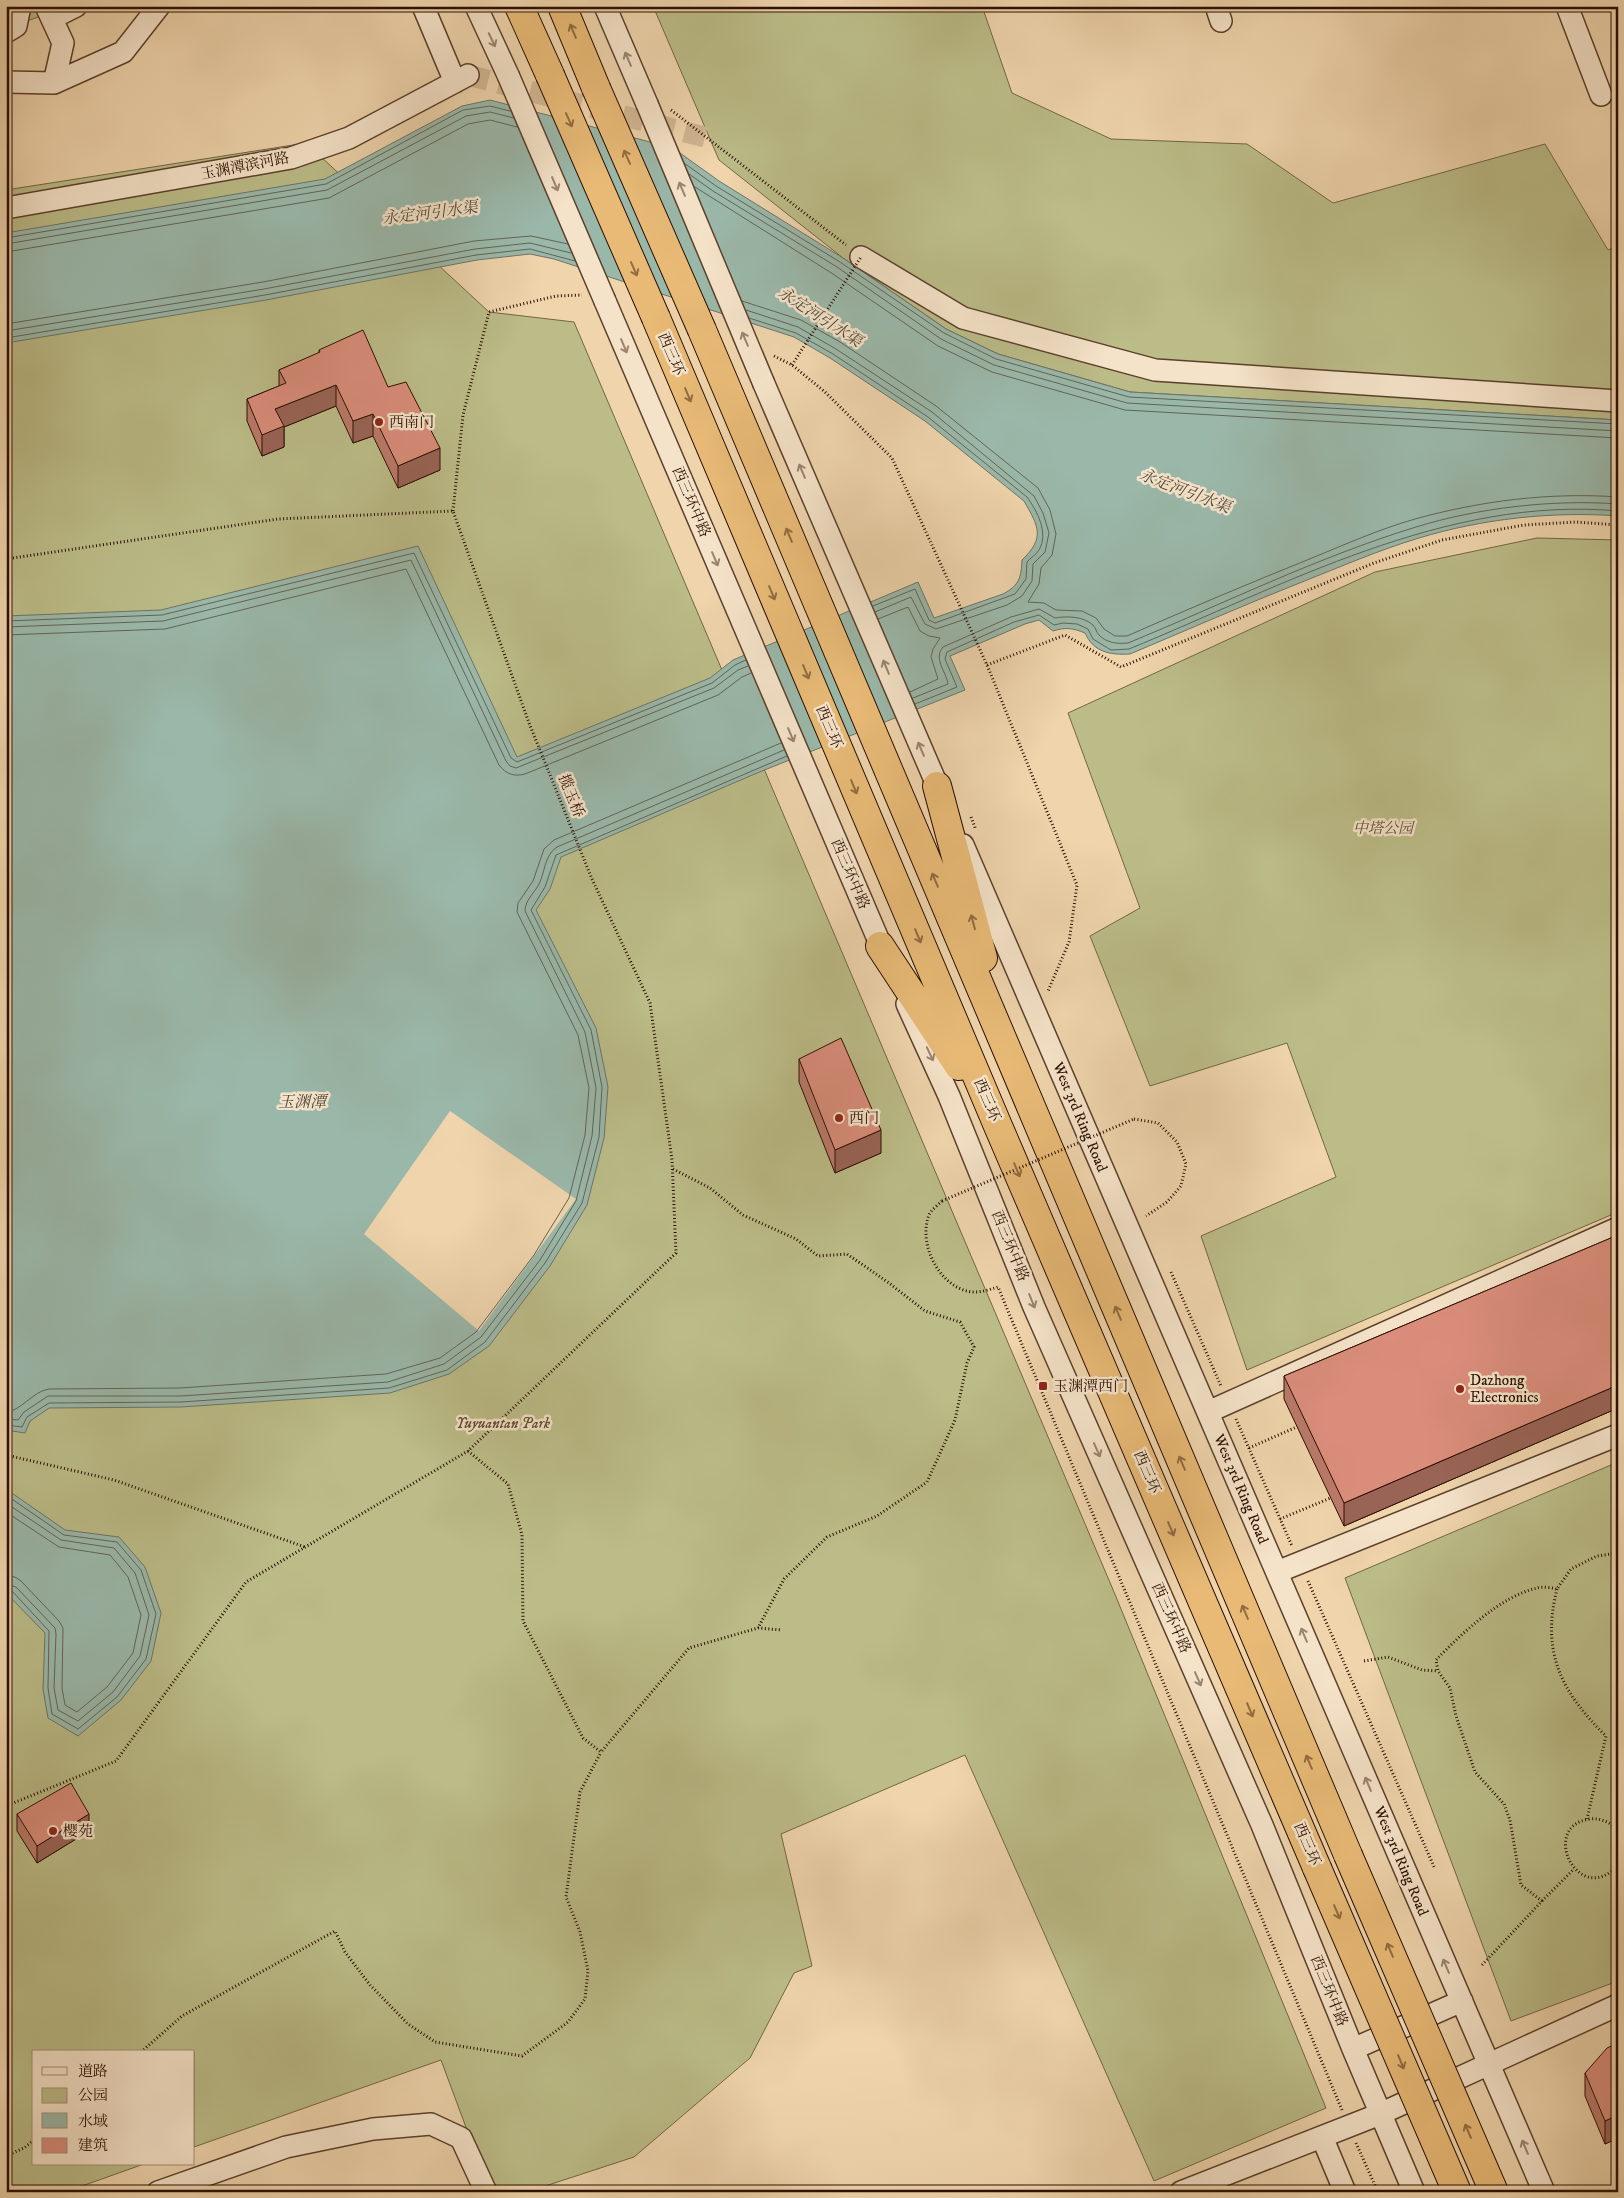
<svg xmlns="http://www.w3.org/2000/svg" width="1624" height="2198" font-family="'IM FELL DW Pica','Noto Serif SC',serif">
  <rect width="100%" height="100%" fill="#efd4ac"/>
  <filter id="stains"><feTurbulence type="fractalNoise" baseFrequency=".004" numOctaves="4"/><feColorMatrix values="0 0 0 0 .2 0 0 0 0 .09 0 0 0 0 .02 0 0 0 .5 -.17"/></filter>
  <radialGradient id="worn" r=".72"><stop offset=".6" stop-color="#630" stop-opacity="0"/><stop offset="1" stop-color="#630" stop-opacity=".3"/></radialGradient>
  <!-- green -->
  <path fill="#bbbc88" stroke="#726644" d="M 6,6 L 71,6 L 6,28 Z
    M 653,6 L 982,6 L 1012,93 L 1111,139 L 1247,144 L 1333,203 L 1545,144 L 1608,250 L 1618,246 L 1618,420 L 1130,392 L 998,354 L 946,329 L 843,258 L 719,160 Z
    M 306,143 L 489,312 L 574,322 L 1114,1592 L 1326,2108 L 1154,2181 L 965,1755 L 781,1834 L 812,1966 L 794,1973 L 750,2058 L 634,2157 L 527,2192 L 490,2192 L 441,2060 L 194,2147 L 194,2052 L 34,2052 L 34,2164 L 144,2164 L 65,2192 L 6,2192 L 6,190 Z
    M 1537,538 L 1618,540 L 1618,1212 L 1247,1370 L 1201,1236 L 1336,1177 L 1287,1043 L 1150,1086 L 1090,936 L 1140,908 L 1068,713 L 1375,572 Z
    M 1618,1462 L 1618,1981 L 1511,2021 L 1345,1578 Z"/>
  <!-- water -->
  <path fill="#9ab8aa" stroke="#6d7466" d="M 490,100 L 673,148 L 719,181 L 843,258 L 946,329 L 998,354 L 1130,392 L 1618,420 L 1618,516 C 1553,511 1481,519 1419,538 C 1379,550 1340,567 1302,582 C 1244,605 1187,630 1130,654 C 1111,655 1094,653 1085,633 C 1073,628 1065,627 1053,631 L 1039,620 L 1025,624 L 950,656 L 965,690 L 757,773 L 561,857 L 550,889 L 536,910 L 596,1028 L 608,1087 L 604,1138 L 587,1205 L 550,1266 L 489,1346 L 449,1374 L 390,1393 L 181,1407 L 49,1408 L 30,1421 L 25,1433 L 6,1430 L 6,616 L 161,610 L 418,546 L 517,757 L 710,678 L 733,660 L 918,582 L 934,618 L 1003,594 C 1020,585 1021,577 1022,560 C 1045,538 1039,527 1024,501 L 925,421 L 830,358 L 794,337 L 554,259 L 530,254 L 477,260 L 266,300 L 6,343 L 6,233 L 325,179 L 462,106 Z
    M 6,1489 L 65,1530 L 119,1537 L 145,1567 L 161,1613 L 151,1661 L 121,1700 L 78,1736 L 48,1718 L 43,1689 L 45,1633 L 6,1593 Z"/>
  <!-- pier -->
  <path fill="#efd4ac" d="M 450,1111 L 576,1199 L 479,1331 L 364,1234 Z"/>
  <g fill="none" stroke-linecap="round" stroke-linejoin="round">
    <!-- shore -->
    <path stroke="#626455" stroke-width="1" d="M 684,163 L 716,186 L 840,262 L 944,333 L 996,359 L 1129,397 L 1618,424
      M 689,174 L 713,191 L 837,267 L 941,339 L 994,365 L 1127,403 L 1618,431
      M 695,187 L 833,274 L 938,346 L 992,372 L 1125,410 L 1618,438
      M 6,238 L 326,184 L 463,110 L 490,106 L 510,111
      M 6,244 L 327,190 L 466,116 L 490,112 L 514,118
      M 6,252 L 329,198 L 468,124 L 490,120 L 517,127
      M 742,301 L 801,320 L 840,342 L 936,406 L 1038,488 L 1050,510 L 1056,534 L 1052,555 L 1041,568 L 1039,584 L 1028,602 L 1044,603 L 1056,610 L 1082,611 L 1096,618 L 1104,629 L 1115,636 L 1127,636 C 1188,609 1250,583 1312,558 C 1346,544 1380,529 1415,519 C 1480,501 1550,492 1618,497
      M 746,310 L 798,327 L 836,349 L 932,412 L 1034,496 L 1043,513 L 1049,533 L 1045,552 L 1033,564 L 1032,581 L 1022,596 L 1007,605 L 936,629 L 925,624 L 911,597 L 875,612
      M 749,318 L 796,333 L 833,354 L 928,417 L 1027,497 C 1037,511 1049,533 1039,550 C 1036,555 1030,558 1027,562 L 1026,579 L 1015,594 L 935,623 L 929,620 L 915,589 L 873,606
      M 6,324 L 263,282 L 474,241 L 531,236 L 568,244
      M 6,331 L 264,289 L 475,249 L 530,243 L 571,253
      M 6,338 L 265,295 L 476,255 L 530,249 L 575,261
      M 878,619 L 908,607 L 920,631 L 929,636 L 940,638 L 933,649 L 931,657 L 938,679 L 910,692
      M 6,621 L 162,615 L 414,553 L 511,758 L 517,762 L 712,683 L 735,665 L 746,660
      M 6,627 L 163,621 L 411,560 L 506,761 L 510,766 L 516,768 L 714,688 L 738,670 L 748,666
      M 6,635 L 165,629 L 406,569 L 499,765 C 506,774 514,777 525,774 L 718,695 L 742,677 L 751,673
      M 913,698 L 948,684 C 946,671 933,659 943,647 L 1011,617 L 1039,609 L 1055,618 C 1066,616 1083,616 1093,625 C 1096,628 1096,632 1099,635 C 1107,643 1117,644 1128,643 C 1223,604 1318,557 1416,527 C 1477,508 1554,499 1618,504
      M 915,704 L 957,687 L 945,659 L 947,652 L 1014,622 L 1039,615 L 1054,625 L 1063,623 L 1077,624 L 1088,629 L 1093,639 L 1111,650 L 1129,649 C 1283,586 1446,495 1618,511
      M 6,1412 C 20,1412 33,1391 49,1389 L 180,1388 L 386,1374 L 440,1358 L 476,1332 L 534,1255 L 569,1198 L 585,1135 L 589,1088 L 578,1035 L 517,912 L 518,903 L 533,881 L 544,849 L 554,840 L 781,743
      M 6,1419 L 18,1420 L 24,1412 L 48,1396 L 181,1396 L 388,1382 L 444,1364 L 481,1337 L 540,1260 L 576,1201 L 592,1136 L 596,1088 L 585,1032 L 525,911 C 525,901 533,894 538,886 C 545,874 544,855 557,847 L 784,750
      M 6,1425 L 22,1427 L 27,1417 L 49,1403 L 181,1402 L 389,1388 L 447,1370 L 485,1342 L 545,1263 L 582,1203 L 599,1137 L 602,1087 L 591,1030 L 531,910 L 545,887 L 556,855 L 787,756
      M 6,1495 L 64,1535 L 117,1542 L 141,1570 L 156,1614 L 146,1659 L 117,1697 L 78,1729 L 52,1714 L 48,1688 L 49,1631 L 12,1591 L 6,1590
      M 6,1503 L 61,1540 L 114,1548 L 135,1573 L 149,1615 L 140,1656 L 113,1692 L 78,1721 L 58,1710 L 54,1688 L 56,1634 L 55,1628 L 16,1587 L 6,1584
      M 6,1512 L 59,1547 L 110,1555 L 128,1577 L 141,1615 L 133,1653 L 107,1687 L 77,1712 L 65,1705 L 62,1688 L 63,1628 L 59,1621 L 21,1581 L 15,1577 L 6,1576"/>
    <!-- minor-tunnel -->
    <path stroke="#d1b692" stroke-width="21" stroke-dasharray="21 11" stroke-linecap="butt" d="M 468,75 L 708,138"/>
    <defs>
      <path id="minor" d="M 46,6 L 63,43 L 54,83
        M 423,6 L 455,82
        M 476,6 L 508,75
        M 605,6 L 647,104
        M 1216,6 L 1221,21
        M 1567,6 L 1601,95
        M 52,18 L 76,6
        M 6,32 L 16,26 L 20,6
        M 6,82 L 54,83 L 123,52 L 159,6
        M 6,208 L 291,158 L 349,138 L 468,75
        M 861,257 L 963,318 L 1155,370 L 1618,401
        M 605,301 L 887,960
        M 764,384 L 944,801
        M 963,845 L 1544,2192
        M 907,1004 L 949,1096 L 1034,1307 L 1262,1825 L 1353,2049 L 1414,2192
        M 1208,1412 L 1618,1228
        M 1277,1572 L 1618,1435
        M 1353,2049 L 1462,2001
        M 1322,2137 L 1345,2192
        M 158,2192 L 286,2147 L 373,2129 L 431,2124 L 461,2138 L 486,2192
        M 1181,2192 L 1380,2114 L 1618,2005"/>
      <path id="highway" d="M 519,6 L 550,75
        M 562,6 L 596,88
        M 656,318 L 998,1126 L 1317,1868
        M 702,330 L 1348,1855
        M 937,786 L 983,958
        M 880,946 L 959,1066"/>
    </defs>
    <!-- minor casing -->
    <use href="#minor" stroke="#5b402b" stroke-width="24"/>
    <!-- highway casing -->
    <use href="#highway" stroke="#2a0f00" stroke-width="30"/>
    <!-- path -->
    <path stroke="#2a0f00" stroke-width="3" stroke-dasharray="1 2.5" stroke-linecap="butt" d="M 671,110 L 846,245
      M 774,356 L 792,365 L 825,392 L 892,458 L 987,665 L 1077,885 L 1069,942 L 1048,991
      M 453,511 L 463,415 L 489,312 L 556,296 L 582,295
      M 6,559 L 278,519 L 453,511 L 529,723 L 592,879 L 650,1003 L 672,1160 L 676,1253 L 468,1451 L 246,1582 L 116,1761 L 6,1806
      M 987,665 L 1065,635 L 1121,667 L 1374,563 L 1442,540 L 1524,525 L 1576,522 L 1618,525
      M 971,817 L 976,830
      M 1134,1119 L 1158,1123 L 1177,1142 L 1186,1164 L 1181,1186 L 1167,1202 L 1146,1216
      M 673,1169 L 710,1188 L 743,1215 L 796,1239 L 818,1256 L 847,1254 L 889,1283 L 925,1311 L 960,1322 L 974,1347 L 967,1363 L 955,1420 L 927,1482 L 877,1516 L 827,1537 L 784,1579 L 758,1628
      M 942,1201 C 938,1205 931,1210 929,1215 C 918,1243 938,1284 967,1291 C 977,1294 988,1290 998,1287 L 1342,2110
      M 1171,1272 L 1221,1386
      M 1236,1419 L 1292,1546
      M 1249,1448 L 1301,1425
      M 468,1451 L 508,1484 L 522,1535 L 523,1621 L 583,1738 L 601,1752 L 689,1648 L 758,1628 L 782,1630
      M 6,1455 L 114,1480 L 305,1547
      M 1280,1519 L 1333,1497
      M 1308,1581 L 1435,1869
      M 1557,1589 C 1541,1652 1561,1692 1606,1736 L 1587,1819
      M 1364,1661 L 1388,1657 L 1422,1670 L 1438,1671
      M 1618,1830 C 1610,1822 1601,1818 1590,1819 C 1538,1826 1579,1909 1618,1865
      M 1542,1901 L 1574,1869
      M 1482,1965 L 1542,1901 L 1521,1885 L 1510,1820 L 1504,1804 L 1475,1772 L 1456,1716 L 1450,1688 L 1438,1671 L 1436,1660 C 1461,1634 1501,1596 1537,1588 C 1543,1586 1551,1588 1557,1589 L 1571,1569 L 1597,1556 L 1618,1553
      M 141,2052 L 182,2016 L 335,1931 L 345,1952 L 370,1985 L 408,2024 L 435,2042 L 522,2056 L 568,2022 L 585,1999 L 588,1971 L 580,1932 L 566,1897 L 580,1792 L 601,1752
      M 1356,2143 L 1378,2192
      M 6,2156 L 24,2148 L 34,2140"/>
    <!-- minor -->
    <use href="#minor" stroke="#f5e3c9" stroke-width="21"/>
    <!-- highway -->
    <use href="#highway" stroke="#e8ba76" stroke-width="28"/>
    <defs>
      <path id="minor-bridge" d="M 508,75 L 605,301
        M 647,104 L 764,384"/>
      <path id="highway-bridge" d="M 550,75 L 656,318
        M 596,88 L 702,330
        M 1348,1855 L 1494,2192
        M 1317,1868 L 1457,2192"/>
    </defs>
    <!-- minor-bridge casing -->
    <use href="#minor-bridge" stroke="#5b402b" stroke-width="24" stroke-linecap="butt"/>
    <!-- highway-bridge casing -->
    <use href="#highway-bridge" stroke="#2a0f00" stroke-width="30" stroke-linecap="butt"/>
    <!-- path-bridge -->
    <path stroke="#2a0f00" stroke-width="3" stroke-dasharray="1 2.5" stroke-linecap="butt" d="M 792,365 L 861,257
      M 942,1201 L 1134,1119"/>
    <!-- minor-bridge -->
    <use href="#minor-bridge" stroke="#f5e3c9" stroke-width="21"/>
    <!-- highway-bridge -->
    <use href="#highway-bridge" stroke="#e8ba76" stroke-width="28"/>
  </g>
  <!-- wall -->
  <path fill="#bb796a" stroke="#2a0f00" d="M 319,350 L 388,387 L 440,470 L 398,488 L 373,436 L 353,443 L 336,406 L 284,427 L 284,447 L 262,456 L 247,421 L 247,399 L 279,386 L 279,370 L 319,353 Z
    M 799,1059 L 881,1153 L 835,1173 L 799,1082 Z
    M 1618,1235 L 1618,1408 L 1344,1526 L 1284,1399 L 1284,1376 Z
    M 17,1814 L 89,1831 L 37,1863 L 17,1831 Z
    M 1618,2043 L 1618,2138 L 1605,2144 L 1585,2096 L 1585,2073 Z"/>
  <!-- shaded-wall -->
  <path fill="#996356" stroke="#2a0f00" d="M 336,385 L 336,406 L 284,427 L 284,447 L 262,456 L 262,435 L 275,409 Z
    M 373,414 L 373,436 L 353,443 L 353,421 Z
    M 440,448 L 440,470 L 398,488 L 398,466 Z
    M 881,1130 L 881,1153 L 835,1173 L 835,1150 Z
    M 1618,1385 L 1618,1408 L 1344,1526 L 1344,1503 Z
    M 89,1814 L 89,1831 L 37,1863 L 37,1846 Z
    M 1618,2115 L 1618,2138 L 1605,2144 L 1605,2121 Z"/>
  <!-- building -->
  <path fill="#da8d7b" stroke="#2a0f00" d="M 363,330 L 388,387 L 406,382 L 440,448 L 398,466 L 373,414 L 353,421 L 336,385 L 275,409 L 284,426 L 262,435 L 247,399 L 286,383 L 279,370 L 320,352 L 319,350 Z
    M 841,1038 L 881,1130 L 835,1150 L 799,1059 Z
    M 1618,1235 L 1618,1385 L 1344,1503 L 1284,1376 Z
    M 71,1783 L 89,1814 L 37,1846 L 17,1814 Z
    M 1618,2043 L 1618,2115 L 1605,2121 L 1585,2073 L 1607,2048 Z"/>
  <!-- one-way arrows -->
  <defs><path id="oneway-shaft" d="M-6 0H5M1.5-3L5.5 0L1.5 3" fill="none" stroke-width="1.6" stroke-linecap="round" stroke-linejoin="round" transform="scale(1.25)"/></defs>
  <g stroke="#926d41">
    <use href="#oneway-shaft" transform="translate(573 31) rotate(-113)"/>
    <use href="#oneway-shaft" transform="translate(569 120) rotate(66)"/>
    <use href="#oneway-shaft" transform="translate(627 157) rotate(-114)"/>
    <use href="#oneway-shaft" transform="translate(634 269) rotate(66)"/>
    <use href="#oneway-shaft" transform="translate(688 395) rotate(67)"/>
    <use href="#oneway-shaft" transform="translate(789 535) rotate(-113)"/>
    <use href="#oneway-shaft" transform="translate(772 593) rotate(67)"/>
    <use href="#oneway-shaft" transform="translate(806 672) rotate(67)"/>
    <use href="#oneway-shaft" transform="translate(854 787) rotate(67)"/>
    <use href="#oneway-shaft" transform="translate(935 880) rotate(-113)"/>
    <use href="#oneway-shaft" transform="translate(973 922) rotate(-105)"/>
    <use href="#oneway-shaft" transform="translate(918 936) rotate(67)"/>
    <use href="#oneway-shaft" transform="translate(1017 1170) rotate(67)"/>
    <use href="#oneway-shaft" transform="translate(1118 1313) rotate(-113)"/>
    <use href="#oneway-shaft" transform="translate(1182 1463) rotate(-113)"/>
    <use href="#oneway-shaft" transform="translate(1171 1529) rotate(67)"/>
    <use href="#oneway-shaft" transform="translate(1245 1612) rotate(-113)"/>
    <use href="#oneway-shaft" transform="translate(1250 1710) rotate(67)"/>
    <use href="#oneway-shaft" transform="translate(1309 1762) rotate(-113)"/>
    <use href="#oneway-shaft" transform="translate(1337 1912) rotate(67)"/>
    <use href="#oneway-shaft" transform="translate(1390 1950) rotate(-113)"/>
    <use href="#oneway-shaft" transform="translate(1401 2062) rotate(67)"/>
    <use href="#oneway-shaft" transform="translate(1468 2131) rotate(-113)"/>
  </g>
  <g stroke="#9a846f">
    <use href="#oneway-shaft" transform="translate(492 40) rotate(65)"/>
    <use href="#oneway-shaft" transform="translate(628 59) rotate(-113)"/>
    <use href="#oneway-shaft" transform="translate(555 184) rotate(67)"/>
    <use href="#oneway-shaft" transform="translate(682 189) rotate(-113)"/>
    <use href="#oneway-shaft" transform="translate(745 339) rotate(-113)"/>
    <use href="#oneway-shaft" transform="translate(624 346) rotate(67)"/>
    <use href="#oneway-shaft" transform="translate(802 471) rotate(-113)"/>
    <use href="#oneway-shaft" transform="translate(715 559) rotate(67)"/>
    <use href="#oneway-shaft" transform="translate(886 667) rotate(-113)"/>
    <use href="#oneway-shaft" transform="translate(791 735) rotate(67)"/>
    <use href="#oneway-shaft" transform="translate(921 749) rotate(-113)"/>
    <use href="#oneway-shaft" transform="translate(930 1054) rotate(65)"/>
    <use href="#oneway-shaft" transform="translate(1032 1301) rotate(68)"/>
    <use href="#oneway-shaft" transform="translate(1097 1450) rotate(66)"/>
    <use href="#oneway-shaft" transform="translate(1304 1635) rotate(-113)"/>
    <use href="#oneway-shaft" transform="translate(1198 1679) rotate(66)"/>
    <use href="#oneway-shaft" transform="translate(1368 1784) rotate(-113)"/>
    <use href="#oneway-shaft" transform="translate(1446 1966) rotate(-113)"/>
    <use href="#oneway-shaft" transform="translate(1525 2147) rotate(-113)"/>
  </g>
  <!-- markers -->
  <g fill="#8f2418" stroke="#f5e3c9" stroke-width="2">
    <circle cx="379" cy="422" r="5"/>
    <circle cx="839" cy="1118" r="5"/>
    <rect x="1038" y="1381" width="10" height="10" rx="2.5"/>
    <circle cx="1460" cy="1389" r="5"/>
    <circle cx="53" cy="1831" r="5"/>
  </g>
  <g text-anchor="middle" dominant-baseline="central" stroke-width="5" stroke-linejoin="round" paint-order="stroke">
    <!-- street labels -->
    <g font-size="15" fill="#2a0f00" stroke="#f5e3c9">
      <text transform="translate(245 166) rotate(-11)">玉渊潭滨河路</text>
      <text transform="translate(671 354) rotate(67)">西三环</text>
      <text transform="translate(691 502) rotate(67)">西三环中路</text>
      <text transform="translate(829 727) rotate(67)">西三环</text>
      <text transform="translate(571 796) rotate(68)">揽玉桥</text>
      <text transform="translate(850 874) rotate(67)">西三环中路</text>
      <text transform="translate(987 1100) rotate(67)">西三环</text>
      <text transform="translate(1080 1117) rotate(67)">West 3rd Ring Road</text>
      <text transform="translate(1010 1246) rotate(68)">西三环中路</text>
      <text transform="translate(1147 1472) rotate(67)">西三环</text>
      <text transform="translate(1241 1489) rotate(67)">West 3rd Ring Road</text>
      <text transform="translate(1171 1618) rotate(66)">西三环中路</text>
      <text transform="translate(1307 1844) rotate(67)">西三环</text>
      <text transform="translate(1401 1861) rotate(67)">West 3rd Ring Road</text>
      <text transform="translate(1329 1991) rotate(68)">西三环中路</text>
    </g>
    <!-- poi labels -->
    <g font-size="15" fill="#2a0f00" stroke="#f5e3c9" text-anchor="start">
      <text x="389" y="422">西南门</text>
      <text x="849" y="1118">西门</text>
      <text x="1470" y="1380">Dazhong<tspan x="1470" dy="17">Electronics</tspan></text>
      <text x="1053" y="1386">玉渊潭西门</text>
      <text x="63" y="1831">樱苑</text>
    </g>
    <!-- park labels -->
    <g font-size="15" font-style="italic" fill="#5d4c30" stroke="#f5e3c9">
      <text x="1383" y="828">中塔公园</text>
      <text x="503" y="1423">Yuyuantan Park</text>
    </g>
    <!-- water labels -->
    <g font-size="16" font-style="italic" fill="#514a3c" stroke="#f5e3c9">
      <text transform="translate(430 213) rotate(-7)">永定河引水渠</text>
      <text transform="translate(820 317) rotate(33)">永定河引水渠</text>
      <text transform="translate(1185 491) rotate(21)">永定河引水渠</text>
      <text x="302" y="1102">玉渊潭</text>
    </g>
  </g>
  <!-- margin -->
  <rect width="1624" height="2198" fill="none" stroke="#efd4ac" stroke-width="25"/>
  <rect x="8" y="8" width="1609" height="2183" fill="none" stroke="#2a0f00" stroke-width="2.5"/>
  <rect x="12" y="12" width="1599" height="2173" fill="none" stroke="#2a0f00"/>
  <!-- legend -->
  <rect x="32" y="2050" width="162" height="115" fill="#f5e3c9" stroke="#a48e79"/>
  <rect x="42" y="2067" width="25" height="8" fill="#f5e3c9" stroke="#a48e79"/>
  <text x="78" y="2076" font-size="15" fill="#2a0f00">道路</text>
  <rect x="42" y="2088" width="25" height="15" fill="#bbbc88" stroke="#a48e79"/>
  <text x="78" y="2100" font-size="15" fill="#2a0f00">公园</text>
  <rect x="42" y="2113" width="25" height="15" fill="#9ab8aa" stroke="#a48e79"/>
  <text x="78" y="2126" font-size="15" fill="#2a0f00">水域</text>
  <rect x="42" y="2138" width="25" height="15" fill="#da8d7b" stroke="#a48e79"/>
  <text x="78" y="2150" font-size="15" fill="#2a0f00">建筑</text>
  <rect width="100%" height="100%" filter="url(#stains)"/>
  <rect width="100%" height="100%" fill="url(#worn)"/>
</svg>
